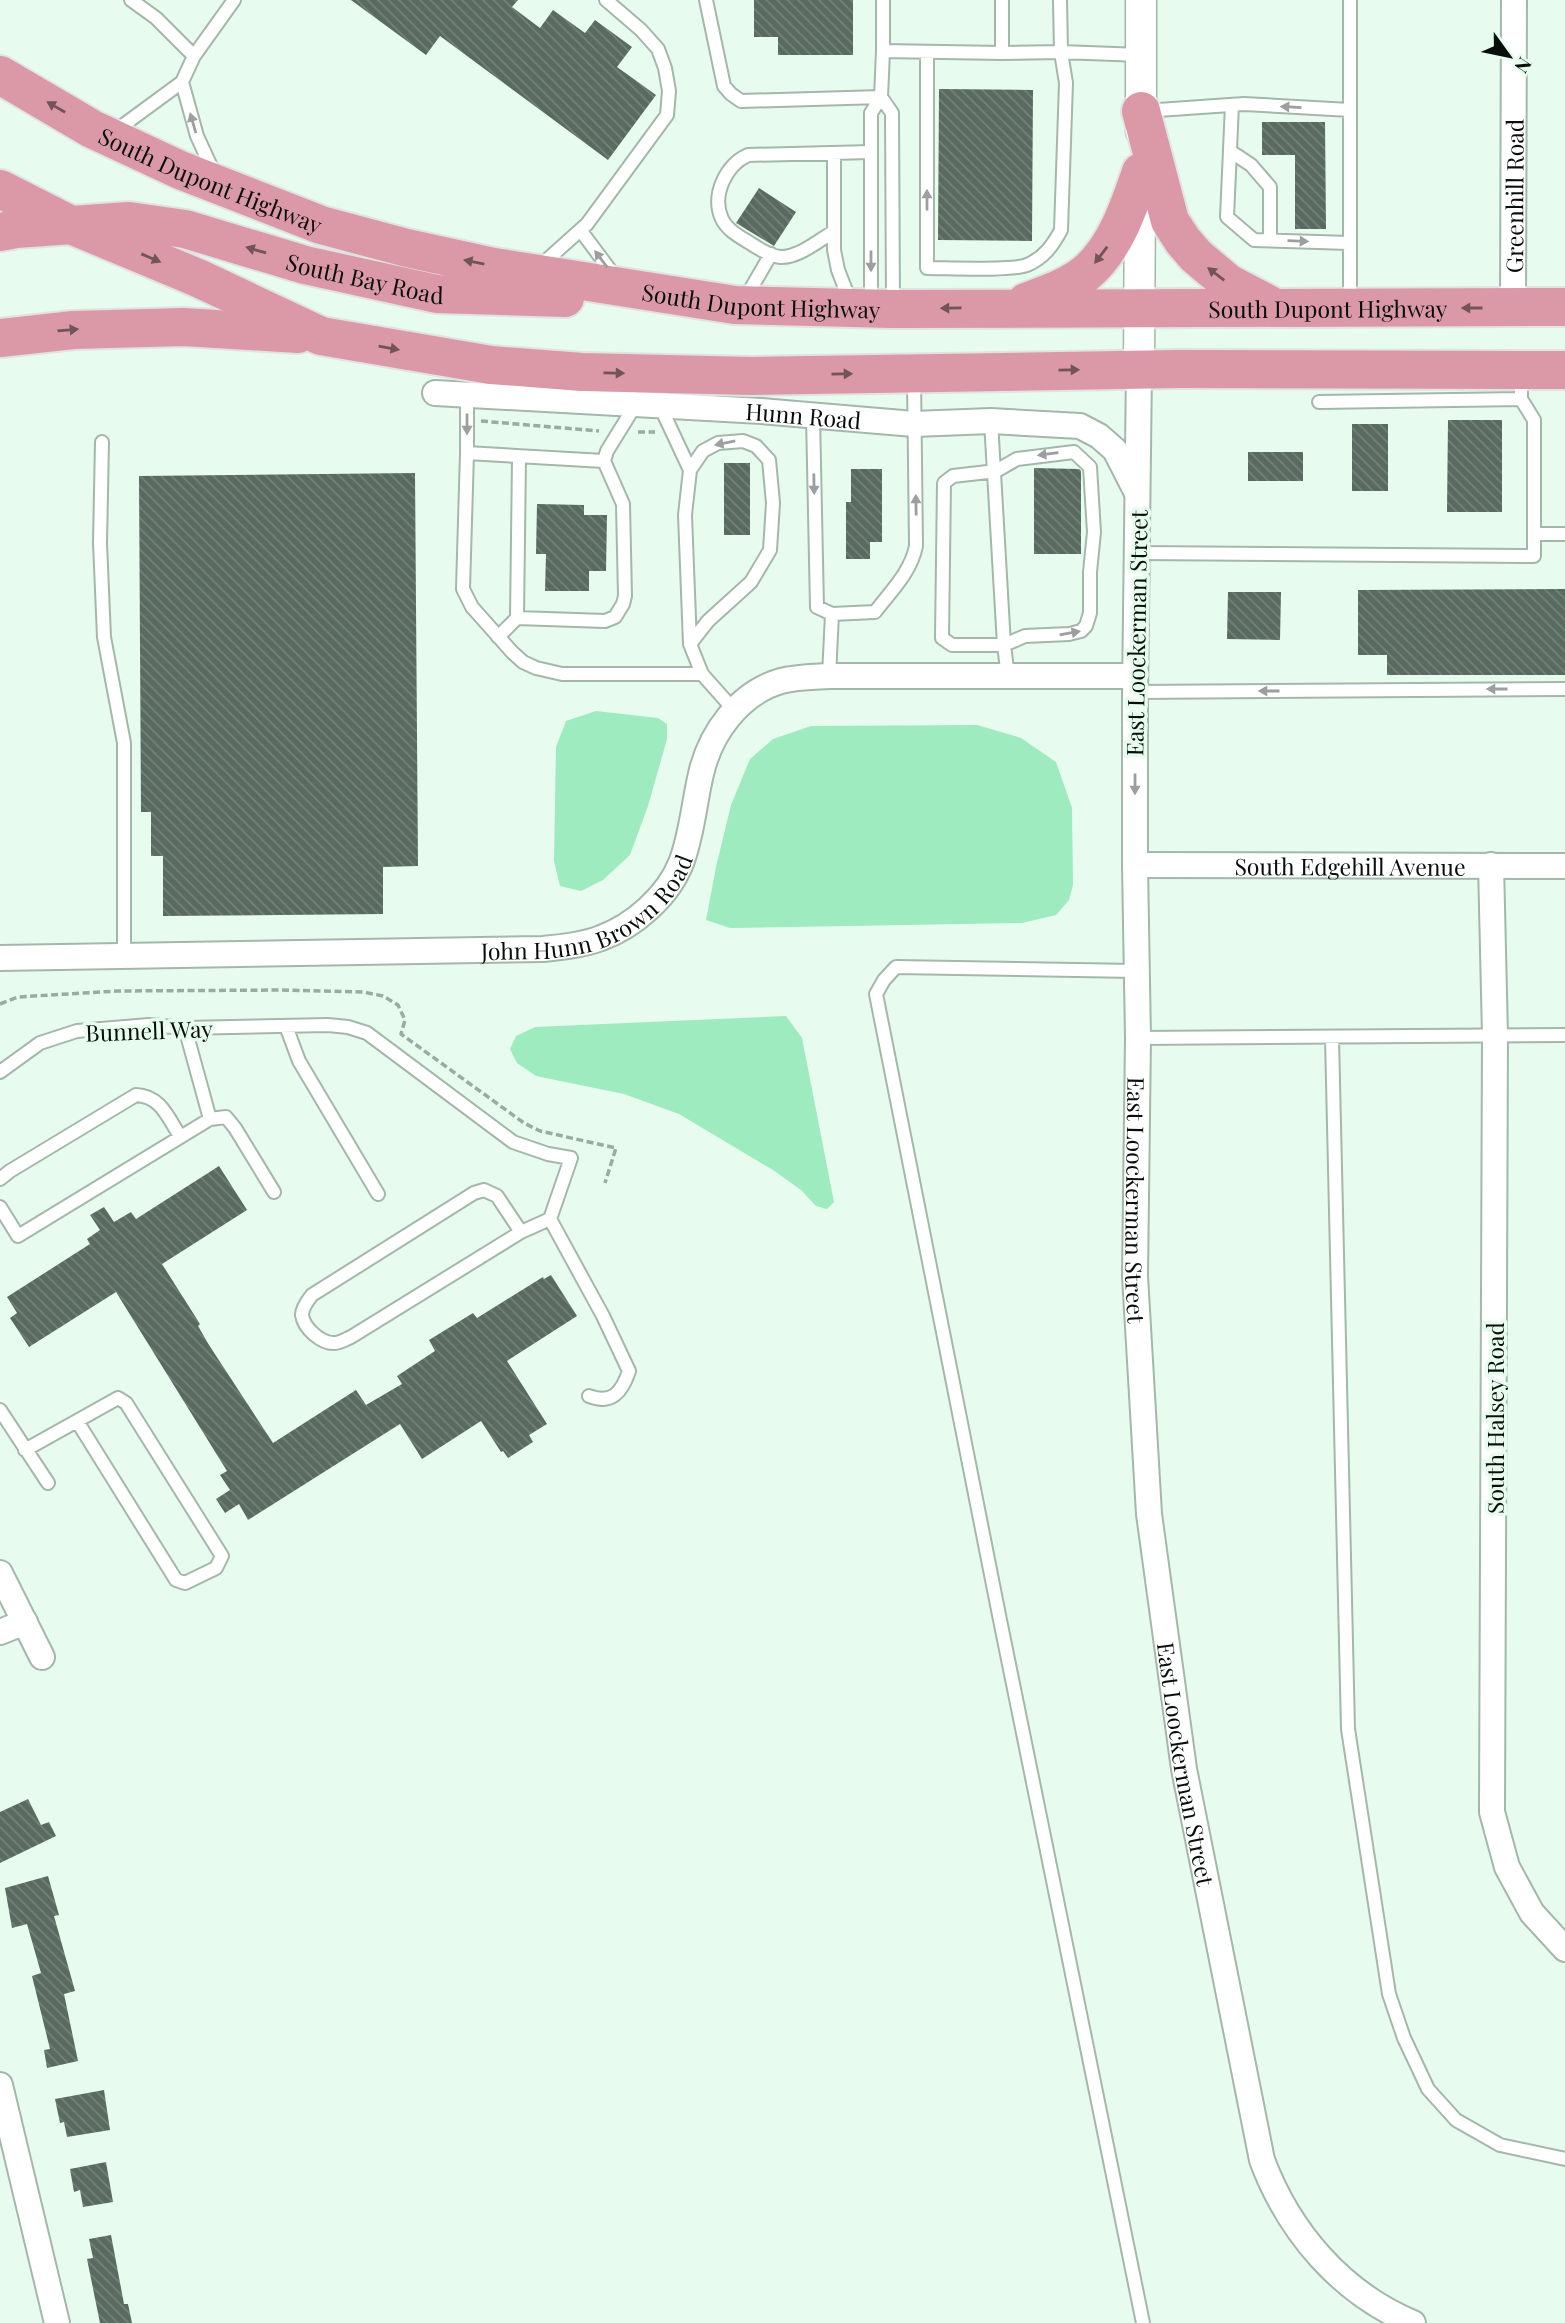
<svg xmlns="http://www.w3.org/2000/svg" width="1565" height="2323" font-family="'Playfair Display',serif">
  <defs>
    <pattern id="building-back-hatch" width="6" height="6" patternUnits="userSpaceOnUse" patternTransform="scale(1.75)"><rect width="6" height="6" fill="#596a60"/><path d="M-1 5l2 2M0 0l6 6M5-1l2 2" fill="none" stroke="#75817a"/></pattern>
  </defs>
  <rect width="100%" height="100%" fill="#e7fcef"/>
  <!-- water -->
  <path fill="#9debbe" d="M 596,711 L 658,718 L 667,724 L 667,739 L 648,806 L 630,855 L 603,880 L 581,891 L 560,886 L 554,861 L 556,747 L 566,721 Z
    M 977,725 L 1021,738 L 1056,762 L 1072,808 L 1073,885 L 1069,900 L 1056,915 L 1022,923 L 730,928 L 706,920 L 716,867 L 731,805 L 750,759 L 773,739 L 811,726 Z
    M 786,1016 L 802,1038 L 834,1202 L 827,1209 L 816,1206 L 801,1190 L 773,1170 L 679,1114 L 624,1094 L 536,1076 L 517,1063 L 510,1049 L 516,1036 L 535,1027 Z"/>
  <!-- building -->
  <path fill="url(#building-back-hatch)" d="M 351,0 L 518,0 L 512,7 L 540,28 L 553,10 L 585,33 L 595,20 L 632,47 L 617,67 L 656,95 L 608,160 L 440,36 L 426,55 Z
    M 754,0 L 853,0 L 853,55 L 778,55 L 778,37 L 754,37 Z
    M 939,89 L 1033,90 L 1032,241 L 938,240 Z
    M 1262,122 L 1325,122 L 1326,229 L 1295,229 L 1295,155 L 1262,155 Z
    M 759,188 L 796,212 L 774,246 L 736,223 Z
    M 1448,420 L 1502,420 L 1502,512 L 1447,512 Z
    M 1352,424 L 1388,424 L 1388,491 L 1352,491 Z
    M 1248,452 L 1303,452 L 1303,481 L 1248,481 Z
    M 724,463 L 750,463 L 750,535 L 724,535 Z
    M 1034,468 L 1079,469 L 1081,471 L 1081,554 L 1034,554 Z
    M 851,469 L 882,469 L 882,542 L 870,542 L 870,559 L 846,559 L 846,502 L 851,502 Z
    M 415,473 L 418,866 L 383,867 L 383,914 L 163,916 L 163,856 L 151,856 L 151,812 L 141,812 L 139,476 Z
    M 537,504 L 584,505 L 584,515 L 607,515 L 606,571 L 589,571 L 589,591 L 545,591 L 546,554 L 536,554 Z
    M 1565,589 L 1565,675 L 1387,675 L 1387,655 L 1358,655 L 1358,590 Z
    M 1228,592 L 1281,592 L 1280,640 L 1227,639 Z
    M 219,1166 L 247,1210 L 162,1264 L 200,1324 L 198,1326 L 209,1345 L 273,1443 L 356,1390 L 366,1405 L 402,1384 L 397,1376 L 435,1351 L 429,1340 L 473,1313 L 477,1318 L 543,1277 L 544,1279 L 551,1275 L 577,1316 L 507,1361 L 547,1424 L 529,1435 L 533,1442 L 508,1458 L 503,1451 L 501,1452 L 481,1421 L 422,1459 L 400,1424 L 248,1520 L 239,1504 L 225,1513 L 216,1499 L 230,1490 L 220,1475 L 227,1471 L 116,1292 L 29,1347 L 10,1318 L 17,1313 L 7,1297 L 90,1244 L 87,1239 L 100,1230 L 90,1215 L 104,1207 L 114,1222 L 131,1212 L 136,1219 Z
    M 28,1799 L 41,1825 L 49,1822 L 56,1836 L 0,1863 L 0,1812 Z
    M 48,1876 L 59,1915 L 54,1916 L 75,1991 L 64,1994 L 78,2061 L 47,2068 L 44,2050 L 50,2049 L 32,1976 L 41,1973 L 27,1924 L 12,1928 L 5,1888 Z
    M 104,2090 L 110,2130 L 67,2137 L 64,2122 L 60,2123 L 55,2099 Z
    M 106,2162 L 113,2202 L 83,2207 L 80,2190 L 74,2192 L 70,2169 Z
    M 111,2235 L 124,2304 L 128,2304 L 132,2323 L 100,2323 L 87,2259 L 93,2258 L 89,2239 Z"/>
  <g fill="none" stroke-linecap="round" stroke-linejoin="round">
    <defs>
      <path id="service" d="M 131,0 L 156,18 L 194,56 L 182,82
        M 706,0 L 724,86 L 731,94 L 741,101 L 881,97
        M 883,0 L 883,51 L 1002,53 L 1002,0
        M 1060,0 L 1061,52 L 1141,55
        M 927,52 L 927,268 C 947,268 1012,271 1027,265 C 1044,258 1053,245 1061,230 L 1066,83 L 1061,52 L 1002,53
        M 194,56 L 234,0
        M 881,97 L 892,113 L 893,304
        M 1232,105 L 1227,217 L 1254,240 L 1349,243
        M 1144,111 L 1244,104 L 1350,110
        M 114,132 L 182,82 L 197,136 L 214,173
        M 1230,151 L 1251,165 L 1270,187 L 1270,240
        M 834,153 L 834,250 L 838,270 L 850,301
        M 581,231 L 616,278
        M 833,232 C 818,241 798,258 780,257 C 770,256 759,249 750,243 C 740,237 727,230 722,219 C 711,195 726,165 748,155 L 871,152
        M 539,267 L 587,224 L 667,115 L 669,91 L 665,68 L 658,49 L 641,30 L 606,0
        M 745,299 L 771,254
        M 871,303 L 871,113 L 881,97 L 883,51
        M 1350,303 L 1350,0
        M 1319,402 L 1521,399
        M 660,406 L 690,470
        M 813,416 L 817,607 L 832,614 L 875,612 C 891,591 911,572 916,546 L 914,377
        M 991,421 L 1004,645 L 1025,636 L 1069,634 L 1081,631 L 1086,626 L 1090,613 L 1090,572 L 1094,532 L 1090,467 L 1074,452 L 1017,459 L 996,471 L 953,476 L 944,483 L 942,638 L 952,645 L 1004,645 L 1008,677
        M 102,442 L 100,543 L 104,637 L 124,743 L 124,957
        M 467,453 L 467,395
        M 604,461 L 607,451 L 636,404
        M 1534,534 L 1565,534
        M 1137,553 L 1534,556 L 1534,420 L 1521,399 L 1521,374
        M 517,618 L 519,458
        M 498,637 L 517,618 L 605,621 L 615,617 L 623,604 L 625,596 L 623,504 L 604,461 L 467,453 L 463,589 L 472,607 L 512,652 L 523,662 L 536,668 L 562,674 L 702,674
        M 690,644 L 685,515 L 690,470 L 703,451 L 718,443 L 743,441 L 756,446 L 769,460 L 773,503 L 770,550 L 751,582 L 708,621 L 690,644 L 702,674 L 734,710
        M 829,676 L 832,614
        M 1135,692 L 1565,689
        M 1136,971 L 896,967 L 884,980 L 876,994 L 1000,1620 L 1143,2323
        M 286,1026 L 299,1061 L 378,1194
        M 1138,1038 L 1565,1035
        M 1332,1038 L 1348,1729 L 1389,1994 L 1404,2038 L 1428,2089 L 1456,2120 L 1500,2145 L 1565,2159
        M 0,1072 L 40,1043 L 77,1031 L 149,1025 L 185,1028 L 328,1025 L 348,1027 L 367,1033 L 513,1142 L 548,1154 L 571,1158 L 550,1219 L 603,1316 L 629,1371 C 622,1392 612,1405 589,1396
        M 210,1119 L 226,1117 L 235,1128 L 274,1192
        M 0,1179 L 10,1171 L 136,1095 C 161,1096 168,1118 180,1136
        M 0,1207 L 18,1236 L 210,1119 L 185,1028
        M 521,1232 L 497,1196 L 484,1190 L 474,1193 L 312,1295 C 308,1300 302,1308 302,1315 C 304,1329 322,1344 335,1343 C 340,1343 346,1339 351,1337 L 521,1232 L 550,1219
        M 0,1410 L 48,1483
        M 25,1450 L 118,1398 L 126,1403 L 222,1556 L 216,1568 L 185,1583 L 176,1580 L 77,1421"/>
      <g id="minor">
        <path id="s1" d="M 1513,308 L 1514,0"/>
        <path id="s2" d="M 1139,369 L 1135,695 L 1135,865 L 1138,1038 L 1135,1276 L 1149,1514 L 1184,1769 L 1262,2160 C 1289,2232 1341,2293 1413,2323"/>
        <path id="s3" d="M 435,393 L 761,411 L 914,424 L 991,421 L 1080,426 L 1099,436 L 1115,450 L 1136,491"/>
        <path id="s4" d="M 1135,865 L 1565,866"/>
        <path d="M 1491,865 L 1495,1035 L 1492,1812 L 1507,1867 L 1532,1913 L 1565,1949"/>
        <path id="s5" d="M 0,958 L 543,949 C 562,947 583,945 601,938 C 634,926 668,896 681,863 C 692,835 694,803 701,774 C 710,734 739,693 781,681 C 796,677 813,677 829,676 L 1135,676"/>
        <path d="M 0,1573 L 42,1657"/>
        <path d="M 0,1632 L 25,1622"/>
        <path d="M 0,2085 L 57,2323"/>
      </g>
      <path id="tertiary" d="M 1141,131 L 1141,0
        M 1139,369 L 1140,187"/>
      <g id="trunk">
        <path id="s6" d="M 0,75 L 92,129 L 180,170 L 321,225 L 407,248 L 494,267 L 735,305 L 893,309 L 1565,307"/>
        <path d="M 1141,111 L 1170,221 L 1183,241 L 1196,256 L 1228,283 L 1270,305"/>
        <path d="M 0,189 L 71,225 L 198,278 L 321,336 L 491,365 L 582,372 L 752,376 L 1178,369 L 1565,370"/>
        <path id="s7" d="M 0,232 L 16,229 L 129,221 L 185,229 L 305,265 L 437,294 L 565,298"/>
        <path d="M 1026,302 C 1046,294 1069,287 1086,273 C 1115,249 1129,207 1141,172"/>
        <path d="M 0,338 L 73,330 L 184,327 L 298,334"/>
      </g>
    </defs>
    <!-- service casing -->
    <use href="#service" stroke="#a4b7ab" stroke-width="16"/>
    <!-- minor casing -->
    <use href="#minor" stroke="#a4b7ab" stroke-width="28"/>
    <!-- tertiary casing -->
    <use href="#tertiary" stroke="#a4b7ab" stroke-width="33"/>
    <!-- trunk casing -->
    <use href="#trunk" stroke="#e1e2e2" stroke-width="42"/>
    <!-- path -->
    <path stroke="#9baba1" stroke-width="3.5" stroke-dasharray="7 3.5" stroke-linecap="butt" d="M 481,421 L 599,431
      M 638,432 L 655,432
      M 0,1004 L 18,997 L 117,991 L 282,990 L 363,992 L 383,996 L 398,1005 L 405,1020 L 401,1034 L 524,1123 L 540,1131 L 616,1148 L 605,1183"/>
    <!-- service -->
    <use href="#service" stroke="#fff" stroke-width="12"/>
    <!-- minor -->
    <use href="#minor" stroke="#fff" stroke-width="24"/>
    <!-- tertiary -->
    <use href="#tertiary" stroke="#fff" stroke-width="30"/>
    <!-- trunk -->
    <use href="#trunk" stroke="#db98a6" stroke-width="38"/>
  </g>
  <!-- one-way arrows -->
  <defs><path id="oneway-solid" d="M-6-.8H1V-3.2L6.5 0L1 3.2V.8H-6Z" transform="scale(1.75)"/></defs>
  <g fill="#725458">
    <use href="#oneway-solid" transform="translate(56 107) rotate(-150)"/>
    <use href="#oneway-solid" transform="translate(256 250) rotate(-164)"/>
    <use href="#oneway-solid" transform="translate(1101 255) rotate(127)"/>
    <use href="#oneway-solid" transform="translate(151 258) rotate(23)"/>
    <use href="#oneway-solid" transform="translate(474 262) rotate(-168)"/>
    <use href="#oneway-solid" transform="translate(1216 274) rotate(-142)"/>
    <use href="#oneway-solid" transform="translate(951 308) rotate(179)"/>
    <use href="#oneway-solid" transform="translate(1472 308) rotate(-180)"/>
    <use href="#oneway-solid" transform="translate(68 330) rotate(-5)"/>
    <use href="#oneway-solid" transform="translate(389 348) rotate(10)"/>
    <use href="#oneway-solid" transform="translate(1069 370) rotate(-1)"/>
    <use href="#oneway-solid" transform="translate(614 373) rotate(1)"/>
    <use href="#oneway-solid" transform="translate(842 374) rotate(-1)"/>
  </g>
  <g fill="#9c9f9d">
    <use href="#oneway-solid" transform="translate(1291 107) rotate(-177)"/>
    <use href="#oneway-solid" transform="translate(193 123) rotate(-106)"/>
    <use href="#oneway-solid" transform="translate(927 200) rotate(-90)"/>
    <use href="#oneway-solid" transform="translate(1298 241) rotate(2)"/>
    <use href="#oneway-solid" transform="translate(601 259) rotate(-127)"/>
    <use href="#oneway-solid" transform="translate(871 261) rotate(90)"/>
    <use href="#oneway-solid" transform="translate(467 424) rotate(90)"/>
    <use href="#oneway-solid" transform="translate(725 443) rotate(169)"/>
    <use href="#oneway-solid" transform="translate(1048 454) rotate(173)"/>
    <use href="#oneway-solid" transform="translate(814 484) rotate(89)"/>
    <use href="#oneway-solid" transform="translate(916 505) rotate(-91)"/>
    <use href="#oneway-solid" transform="translate(1070 633) rotate(-10)"/>
    <use href="#oneway-solid" transform="translate(1497 689) rotate(180)"/>
    <use href="#oneway-solid" transform="translate(1269 691) rotate(180)"/>
    <use href="#oneway-solid" transform="translate(1135 784) rotate(90)"/>
  </g>
  <g text-anchor="middle" dominant-baseline="central" stroke-width="7" stroke-linejoin="round" paint-order="stroke">
    <!-- street labels -->
    <g font-size="23" fill="#080f0b" stroke="#e7fcef">
      <text stroke="none"><textPath href="#s6" startOffset="236">South Dupont Highway</textPath></text>
      <text stroke="none"><textPath href="#s1" startOffset="112">Greenhill Road</textPath></text>
      <text stroke="none"><textPath href="#s7" startOffset="373">South Bay Road</textPath></text>
      <text stroke="none"><textPath href="#s6" startOffset="803">South Dupont Highway</textPath></text>
      <text stroke="none"><textPath href="#s6" startOffset="1370">South Dupont Highway</textPath></text>
      <text stroke="none"><textPath href="#s3" startOffset="369">Hunn Road</textPath></text>
      <text transform="translate(1136 633) rotate(-89)">East Loockerman Street</text>
      <text stroke="none"><textPath href="#s4" startOffset="215">South Edgehill Avenue</textPath></text>
      <text stroke="none"><textPath href="#s5" startOffset="602">John Hunn Brown Road</textPath></text>
      <text transform="translate(149 1030) rotate(-2)">Bunnell Way</text>
      <text stroke="none"><textPath href="#s2" startOffset="831">East Loockerman Street</textPath></text>
      <text transform="translate(1494 1418) rotate(-90)">South Halsey Road</text>
      <text stroke="none"><textPath href="#s2" startOffset="1398">East Loockerman Street</textPath></text>
    </g>
  </g>
  <!-- north arrow -->
  <g transform="translate(1509 56) rotate(123)" stroke="#e7fcef" stroke-width="5" paint-order="stroke">
  <path d="M0-5L12 26L0 18L-12 26Z" fill="#080f0b"/>
  <text y="-10" font-size="19" font-weight="bold" text-anchor="middle" fill="#080f0b">N</text>
  </g>
</svg>
